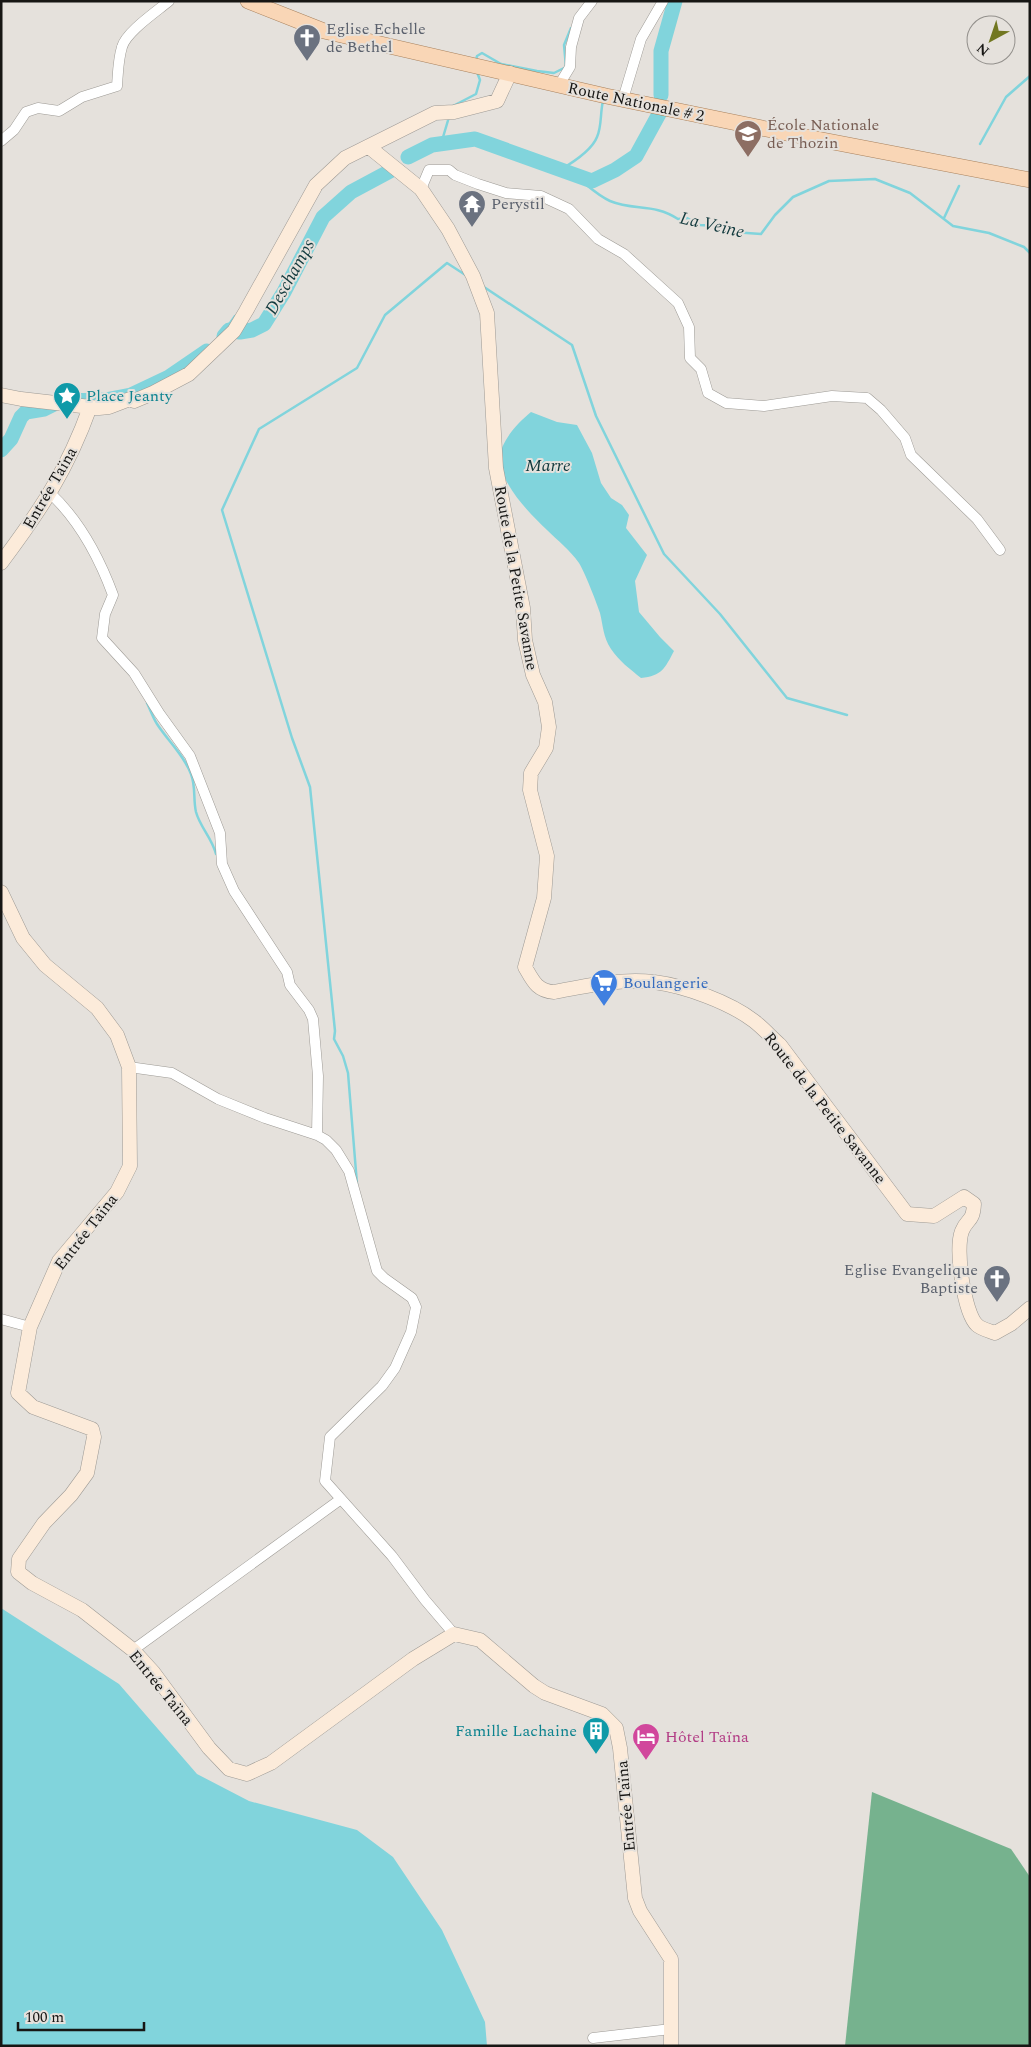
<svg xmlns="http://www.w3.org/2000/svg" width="1031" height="2047" font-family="Spectral,serif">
  <rect width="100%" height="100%" fill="#e5e1dc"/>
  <!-- forest -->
  <path fill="#76b28e" d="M 872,1792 L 1011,1849 L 1030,1877 L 1030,2046 L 845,2046 Z"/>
  <!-- water -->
  <path fill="#81d4dc" d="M 531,412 L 557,422 L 577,425 L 592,453 L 601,483 L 611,498 L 622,505 L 629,515 L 626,528 L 647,555 L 635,581 L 639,612 L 660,637 L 674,651 C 665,668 662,676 641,678 C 630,669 619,661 611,649 C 603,637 603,625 600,613 C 596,601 585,573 579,563 C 570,550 558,541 547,530 C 530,514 509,492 501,469 C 494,448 515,425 531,412 Z
    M 1,1608 L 119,1684 L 197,1774 L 249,1801 L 357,1830 L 393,1857 L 442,1930 L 485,2022 L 487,2046 L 1,2046 Z"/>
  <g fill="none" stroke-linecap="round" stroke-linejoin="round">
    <!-- stream -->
    <path stroke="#81d4dc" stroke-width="2.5" d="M 476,60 L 477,56 L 482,53 L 501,64 L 537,71 L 554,73 L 566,67 L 564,45 L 571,28
      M 451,107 L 476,94 L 480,80 L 477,72
      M 441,144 L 449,117
      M 980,144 L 1006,97 L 1030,76
      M 560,170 C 572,163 592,150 597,137 C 602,126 600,113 603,101
      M 575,176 C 586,184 598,196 610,201 C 634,211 654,203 678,219 L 687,218 L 700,225 L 716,226 L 733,232 L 761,234 L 775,215 L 793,197 L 829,181 L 875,179 L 910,193 L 953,226 L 989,233 L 1024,247 L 1030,253
      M 944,218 L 959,186
      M 484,287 L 572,345 L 596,416 L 664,554 L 720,614 L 787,698 L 847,715
      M 225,330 L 235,316
      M 147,703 C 150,709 153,718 157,724 C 168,741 184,755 191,774 C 196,787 193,799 196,812 C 200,827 212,838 216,854
      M 357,1184 L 348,1073 L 343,1056 L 334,1039 L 335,1031 L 310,787 L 292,738 L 222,510 L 259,429 L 357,368 L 385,315 L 447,263 L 467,276"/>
    <!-- river -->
    <path stroke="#81d4dc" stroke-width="15" d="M 661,95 L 661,51 L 675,1
      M 408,157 L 432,145 L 475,139 L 592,181 L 615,170 L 636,156 L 659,114
      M 224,336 L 229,330 L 240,332 L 252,330 L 264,324 L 284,292 L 323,217 L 351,192 L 392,170
      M 1,450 L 11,439 L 21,417 L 26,412 L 44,409 L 60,401 L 105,400 L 131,395 L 169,377 L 207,351"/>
    <defs>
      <path id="street" d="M 559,85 L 570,67 L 571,47 L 579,18 L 592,1
        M 623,99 L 641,39 L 663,1
        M 1,141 L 14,130 L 26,112 L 38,108 L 59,111 L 82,97 L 117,86 C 118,73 118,60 122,47 C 126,32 156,12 169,1
        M 421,189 L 429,170 L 449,170 L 455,175 L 478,184 L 506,193 L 541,196 L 569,209 L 598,239 L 624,254 L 678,303 L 689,327 L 690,358 L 701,369 L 708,393 L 726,403 L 764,406 L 832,396 L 867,398 L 881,410 L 905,438 L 911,455 L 977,519 L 1000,550
        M 50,493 C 80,521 99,557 113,595 L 105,614 L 102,638 L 134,673 L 159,713 L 190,756 L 220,833 L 222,864 L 234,891 L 287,972 L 290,985 L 309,1010 L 313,1019 L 318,1076 L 317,1135
        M 129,1067 L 172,1073 L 218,1099 L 265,1118 L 317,1135 L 326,1140 L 336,1150 L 349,1171 L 377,1271 L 384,1278 L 412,1298 L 416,1307 L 411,1332 L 395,1368 L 382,1386 L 330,1437 L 325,1481 L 392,1556 L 425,1600 L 454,1634
        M 1,1319 L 30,1327
        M 133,1650 L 341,1499
        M 593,2038 L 671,2029"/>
      <path id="secondary" d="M 369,147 L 421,189 L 448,229 L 473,276 L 487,313 L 496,468 L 523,608 L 525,640 L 533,675 L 545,702 L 549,727 L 546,748 L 531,773 L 530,790 L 547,856 L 544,898 L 525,967 C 533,981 537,991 554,992 C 586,986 621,978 654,982 C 685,986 729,1002 754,1021 C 763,1028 771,1037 780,1045 L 907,1214 L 934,1216 L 964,1197 L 974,1204 C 973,1223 967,1218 962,1231 C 955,1249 964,1313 977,1325 C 981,1329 990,1331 995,1333 L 1011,1324 L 1030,1308
        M 1,395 L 21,399 L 99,408 L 109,407 L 130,399 L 134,401 L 153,393 L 189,374 L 234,331 L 246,311 L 316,185 L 345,158 L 435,113 L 454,112 L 497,101 L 510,73
        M 1,563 C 40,511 68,469 90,407
        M 1,892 L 23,938 L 45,965 L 97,1008 L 117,1035 L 129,1067 L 130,1166 L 117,1192 L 59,1261 L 30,1327 L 18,1393 L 33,1407 L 92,1429 L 94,1437 L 87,1473 L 71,1495 L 44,1523 L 19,1559 L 18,1572 L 32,1583 L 82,1610 L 133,1650 L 153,1672 L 209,1748 L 229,1769 L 247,1774 L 271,1763 L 413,1659 L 454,1634 L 480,1640 L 534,1686 L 545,1693 L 602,1714 L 616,1728 L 620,1748 L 635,1898 L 640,1911 L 671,1959 L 671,2046"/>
      <path id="primary" d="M 248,1 L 324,31 L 606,96 L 786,133 L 1030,180"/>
    </defs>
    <!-- street casing -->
    <use href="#street" stroke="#9d9a95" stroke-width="11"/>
    <!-- secondary casing -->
    <use href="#secondary" stroke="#9d9a95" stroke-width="15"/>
    <!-- primary casing -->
    <use href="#primary" stroke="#a7815d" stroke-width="16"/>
    <!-- street -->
    <use href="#street" stroke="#fff" stroke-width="10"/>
    <!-- secondary -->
    <use href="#secondary" stroke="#fcebda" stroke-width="14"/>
    <!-- primary -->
    <use href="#primary" stroke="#f9d6b6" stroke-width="15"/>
  </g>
  <!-- icons -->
  <defs>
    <symbol id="church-pin" viewBox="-11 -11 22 30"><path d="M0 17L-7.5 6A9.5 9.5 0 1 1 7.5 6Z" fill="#6b7280" stroke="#e5e1dc"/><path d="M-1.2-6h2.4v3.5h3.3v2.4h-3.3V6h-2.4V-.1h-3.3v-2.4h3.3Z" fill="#fff"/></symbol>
    <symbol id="school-pin" viewBox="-11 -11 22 30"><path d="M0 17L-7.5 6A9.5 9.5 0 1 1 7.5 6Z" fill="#8d6e63" stroke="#e5e1dc"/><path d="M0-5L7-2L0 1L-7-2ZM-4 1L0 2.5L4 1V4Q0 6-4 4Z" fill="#fff"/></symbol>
    <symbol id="temple-pin" viewBox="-11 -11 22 30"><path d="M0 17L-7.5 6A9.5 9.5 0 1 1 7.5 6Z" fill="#6b7280" stroke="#e5e1dc"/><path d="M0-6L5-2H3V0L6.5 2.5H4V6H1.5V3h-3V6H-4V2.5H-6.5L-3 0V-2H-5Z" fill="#fff"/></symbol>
    <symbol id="sight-pin" viewBox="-11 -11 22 30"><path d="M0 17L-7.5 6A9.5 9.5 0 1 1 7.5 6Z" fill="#0f9aa8" stroke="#e5e1dc"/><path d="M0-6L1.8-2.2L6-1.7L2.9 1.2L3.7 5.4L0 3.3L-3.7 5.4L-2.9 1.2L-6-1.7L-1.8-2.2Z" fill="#fff"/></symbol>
    <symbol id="supermarket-pin" viewBox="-11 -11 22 30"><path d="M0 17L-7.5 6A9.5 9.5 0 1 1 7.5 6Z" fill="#3f7fe0" stroke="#e5e1dc"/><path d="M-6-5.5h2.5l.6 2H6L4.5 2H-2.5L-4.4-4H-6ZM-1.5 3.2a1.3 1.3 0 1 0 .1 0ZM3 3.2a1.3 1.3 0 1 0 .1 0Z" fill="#fff"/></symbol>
    <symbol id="building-pin" viewBox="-11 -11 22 30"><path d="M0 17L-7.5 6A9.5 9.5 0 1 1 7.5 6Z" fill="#0f9aa8" stroke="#e5e1dc"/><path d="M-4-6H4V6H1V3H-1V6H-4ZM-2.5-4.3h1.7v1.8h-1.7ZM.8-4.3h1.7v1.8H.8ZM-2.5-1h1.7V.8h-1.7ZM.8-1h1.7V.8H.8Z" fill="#fff"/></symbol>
    <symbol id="hotel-pin" viewBox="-11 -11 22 30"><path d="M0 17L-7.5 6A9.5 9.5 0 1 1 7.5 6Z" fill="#d1479c" stroke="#e5e1dc"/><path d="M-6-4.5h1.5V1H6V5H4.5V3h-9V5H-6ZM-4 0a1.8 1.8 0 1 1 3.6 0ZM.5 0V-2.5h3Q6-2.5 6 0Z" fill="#fff"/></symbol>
  </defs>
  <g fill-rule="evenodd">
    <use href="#church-pin" x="291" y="22" width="32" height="43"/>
    <use href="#school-pin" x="732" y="118" width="32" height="43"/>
    <use href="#temple-pin" x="456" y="188" width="32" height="43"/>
    <use href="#sight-pin" x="51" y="380" width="32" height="43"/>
    <use href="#supermarket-pin" x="588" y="967" width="32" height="43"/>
    <use href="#church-pin" x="981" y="1263" width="32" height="43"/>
    <use href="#building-pin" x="580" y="1715" width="32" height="43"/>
    <use href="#hotel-pin" x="630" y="1721" width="32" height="43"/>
  </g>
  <g text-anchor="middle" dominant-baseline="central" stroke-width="4" stroke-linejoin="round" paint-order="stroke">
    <!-- worship labels -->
    <g font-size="16" fill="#5b616d" stroke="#e5e1dc" text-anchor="start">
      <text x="326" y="29">Eglise Echelle<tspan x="326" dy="18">de Bethel</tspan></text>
      <text x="491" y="204">Perystil</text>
      <text x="978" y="1270" text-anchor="end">Eglise Evangelique<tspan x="978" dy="18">Baptiste</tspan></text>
    </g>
    <!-- street labels -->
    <g font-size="16" fill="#171614" stroke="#e5e1dc">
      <text transform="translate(636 102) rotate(12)">Route Nationale # 2</text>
      <text transform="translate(50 488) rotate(-60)">Entrée Taïna</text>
      <text transform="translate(516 578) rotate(80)">Route de la Petite Savanne</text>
      <text transform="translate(825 1108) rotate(52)">Route de la Petite Savanne</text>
      <text transform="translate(86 1232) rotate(-52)">Entrée Taïna</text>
      <text transform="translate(161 1688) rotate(51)">Entrée Taïna</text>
      <text transform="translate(626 1806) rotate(-95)">Entrée Taïna</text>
    </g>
    <!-- education labels -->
    <g font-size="16" fill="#785e54" stroke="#e5e1dc" text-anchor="start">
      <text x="767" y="125">École Nationale<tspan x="767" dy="18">de Thozin</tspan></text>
    </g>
    <!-- culture labels -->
    <g font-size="16" fill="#0d838f" stroke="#e5e1dc" text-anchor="start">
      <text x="86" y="396">Place Jeanty</text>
      <text x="577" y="1731" text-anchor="end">Famille Lachaine</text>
    </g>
    <!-- shop labels -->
    <g font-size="16" fill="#366cbe" stroke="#e5e1dc" text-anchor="start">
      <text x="623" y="983">Boulangerie</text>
    </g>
    <!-- hotel labels -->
    <g font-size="16" fill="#b23c85" stroke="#e5e1dc" text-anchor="start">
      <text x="665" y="1737">Hôtel Taïna</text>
    </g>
    <!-- water labels -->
    <g font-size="18" font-style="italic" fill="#11393d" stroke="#e5e1dc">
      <text transform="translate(712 225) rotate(13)">La Veine</text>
      <text transform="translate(290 277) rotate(-61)">Deschamps</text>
      <text x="548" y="465">Marre</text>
    </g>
  </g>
  <!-- border -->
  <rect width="1031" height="2047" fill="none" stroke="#171614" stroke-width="5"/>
  <!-- north arrow -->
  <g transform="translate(991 40) rotate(220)"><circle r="24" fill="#e5e1dc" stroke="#93908c"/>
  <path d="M0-4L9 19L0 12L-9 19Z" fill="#717721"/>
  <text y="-8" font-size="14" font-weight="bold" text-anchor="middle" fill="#171614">N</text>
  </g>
  <!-- scale -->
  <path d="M18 2022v8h126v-8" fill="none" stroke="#171614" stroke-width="2.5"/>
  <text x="25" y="2022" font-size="15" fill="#171614" stroke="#e5e1dc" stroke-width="4" paint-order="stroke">100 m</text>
</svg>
